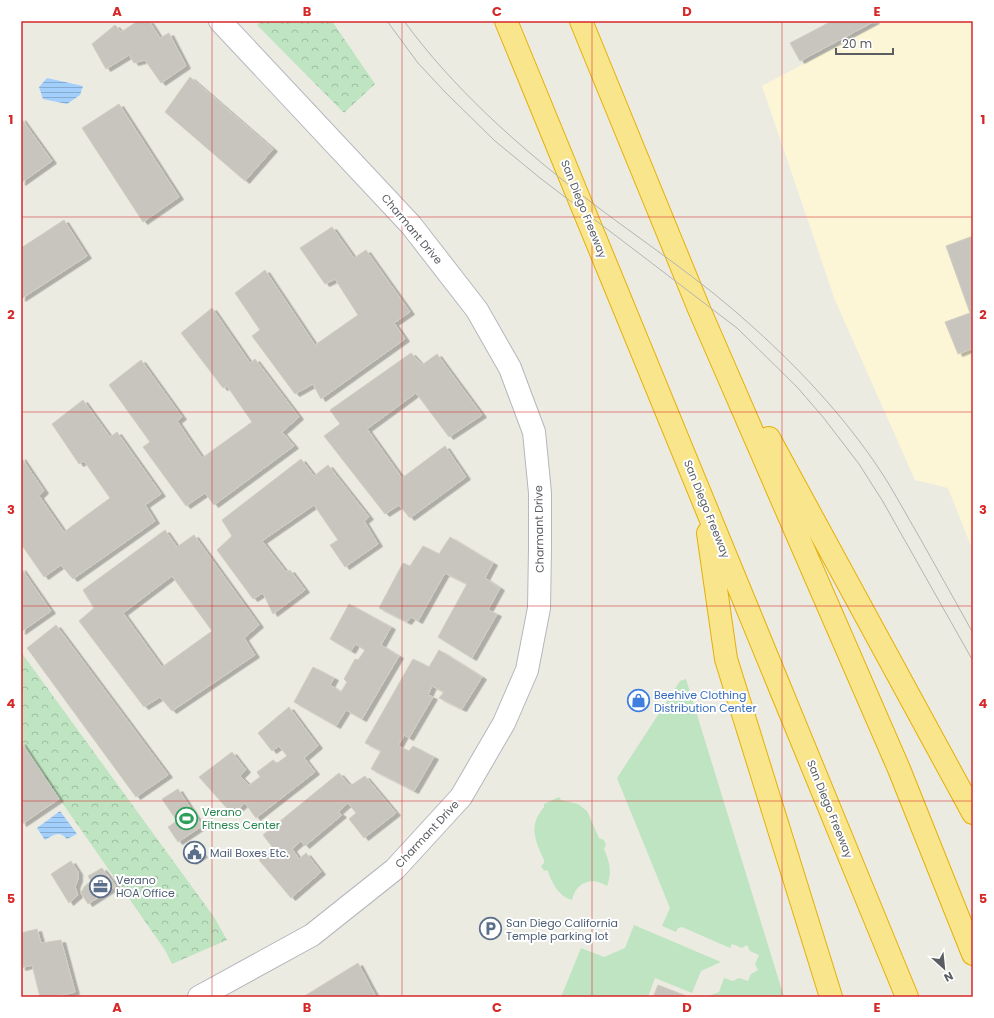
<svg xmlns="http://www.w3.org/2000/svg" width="994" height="1018" font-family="Poppins,sans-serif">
  <defs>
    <pattern id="park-crowns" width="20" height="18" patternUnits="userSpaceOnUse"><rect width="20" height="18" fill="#bee4c1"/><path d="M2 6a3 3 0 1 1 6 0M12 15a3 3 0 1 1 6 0" fill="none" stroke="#9dbca0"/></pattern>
    <pattern id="water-rules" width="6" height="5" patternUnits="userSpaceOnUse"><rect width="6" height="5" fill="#a2cffc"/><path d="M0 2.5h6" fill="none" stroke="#87abcf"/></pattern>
    <filter id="shadow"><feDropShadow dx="4.5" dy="2.5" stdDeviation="0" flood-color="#0004"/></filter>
  </defs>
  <rect width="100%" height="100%" fill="#ecebe2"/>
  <!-- commercial -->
  <path fill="#fcf6d7" d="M 884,21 L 973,21 L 973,551 L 948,488 L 915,480 L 835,300 L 762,86 Z"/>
  <!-- green -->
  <path fill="#bee4c1" d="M 686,679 L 784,997 L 706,997 L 719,992 L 724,978 L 733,981 L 739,978 L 748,981 L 751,974 L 758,970 L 755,964 L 759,955 L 750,951 L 747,945 L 742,948 L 732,944 L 730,948 L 682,927 L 678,928 L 676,932 L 662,926 L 670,908 L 617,778 L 680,681 Z
    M 559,797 L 561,800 L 578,804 L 587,811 L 599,838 L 604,840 L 606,845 L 604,849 C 610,863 612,872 607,886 C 592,876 576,882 572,900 C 558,896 553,884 548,872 L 547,870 L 544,871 L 541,866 L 544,863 L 544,860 C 535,840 528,826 544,807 L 544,804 Z
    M 634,925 L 721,962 L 701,971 L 692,993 L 655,978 L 648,997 L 561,997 L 581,948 L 604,957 L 625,948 Z"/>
  <!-- park -->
  <path fill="url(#park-crowns)" d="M 261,21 L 332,21 L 375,84 L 344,113 L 257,25 Z
    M 21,652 L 214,917 L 227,940 L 172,964 L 165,950 L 21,744 Z"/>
  <!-- water -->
  <path fill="url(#water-rules)" d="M 47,78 L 83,86 L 80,95 L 67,104 L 43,99 L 39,87 Z
    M 60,811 L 77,834 L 67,839 C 59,830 54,835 45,840 L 37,828 Z"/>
  <!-- building -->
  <path fill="#c8c5bf" stroke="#d1cdc0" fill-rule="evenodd" filter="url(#shadow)" d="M 138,21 L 149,21 L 160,38 L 169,33 L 186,66 L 161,83 L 145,60 L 134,63 L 129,55 L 106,69 L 92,44 L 115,25 L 121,32 Z
    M 832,21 L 875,21 L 800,61 L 790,43 Z
    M 190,77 L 273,149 L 245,181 L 165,112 Z
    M 119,104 L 179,197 L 143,222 L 82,128 Z
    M 21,118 L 52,161 L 21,183 Z
    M 64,220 L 87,256 L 21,299 L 21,248 Z
    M 332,227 L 354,258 L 366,250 L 410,312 L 394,323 L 405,339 L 321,399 L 313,384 L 295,394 L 252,336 L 260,330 L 235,293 L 265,270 L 315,345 L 358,315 L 335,279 L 325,284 L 300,248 Z
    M 973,236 L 973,348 L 958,354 L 945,322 L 970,313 L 946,246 Z
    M 212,308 L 250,363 L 255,359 L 299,417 L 282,432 L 294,446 L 214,505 L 205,493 L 186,506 L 143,447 L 150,442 L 109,385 L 141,360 L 182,417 L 177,421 L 202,458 L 252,422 L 227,386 L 223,388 L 181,333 Z
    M 411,353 L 422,365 L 437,354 L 482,415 L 449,437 L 416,393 L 367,429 L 402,478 L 445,446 L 466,477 L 410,518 L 399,505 L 385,514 L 324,436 L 340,424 L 330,410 Z
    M 83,400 L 110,437 L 117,432 L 161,494 L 145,505 L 155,521 L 73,579 L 61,565 L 44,577 L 21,544 L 21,457 L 44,491 L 39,496 L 64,532 L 110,498 L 84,461 L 79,464 L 52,424 Z
    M 301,459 L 314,476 L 328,465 L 369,517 L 364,521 L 378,544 L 345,567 L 330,545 L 338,540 L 314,505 L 262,541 L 286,572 L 290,570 L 305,590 L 273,614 L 263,593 L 253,599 L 217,550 L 232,536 L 222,520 Z
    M 165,530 L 177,547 L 194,535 L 259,625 L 244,638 L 255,655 L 172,711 L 160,697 L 144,707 L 79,621 L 94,608 L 83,590 ZM 172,576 L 212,631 L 162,667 L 123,613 Z
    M 450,537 L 493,563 L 485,578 L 500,588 L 488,610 L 497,614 L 472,658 L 438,637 L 467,584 L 445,573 L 418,621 L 411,617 L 407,622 L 379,608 L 403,563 L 410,566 L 423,546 L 439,554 Z
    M 21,568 L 51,611 L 21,632 Z
    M 349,604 L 391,627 L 381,645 L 399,656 L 362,719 L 346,710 L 336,726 L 294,702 L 313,667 L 334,678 L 330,685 L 341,692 L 347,682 L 344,679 L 355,659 L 358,660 L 365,650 L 355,644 L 351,651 L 330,639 Z
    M 56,625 L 168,775 L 136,797 L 27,648 Z
    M 439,650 L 482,677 L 462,709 L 439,698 L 444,692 L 432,686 L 428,695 L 433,697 L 409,738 L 404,735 L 398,746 L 409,751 L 413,746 L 434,757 L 414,791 L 371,769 L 381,751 L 365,743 L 413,659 L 429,667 Z
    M 289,707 L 318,746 L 304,758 L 315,772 L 256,818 L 245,803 L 232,814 L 199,777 L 232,752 L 246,770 L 240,776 L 249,785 L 260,777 L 257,772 L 273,760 L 277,763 L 287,756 L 279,746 L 272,751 L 258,733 Z
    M 21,742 L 59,799 L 22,824 L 21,821 Z
    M 339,773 L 350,786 L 365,776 L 396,813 L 364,838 L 349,819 L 356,813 L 348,803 L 338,812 L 342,815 L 305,846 L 301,841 L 292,849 L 299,859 L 306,853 L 321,872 L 291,898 L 259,860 L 273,848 L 263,835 Z
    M 178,789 L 202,826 L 178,842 L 168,827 L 177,821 L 162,799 Z
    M 195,844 L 203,855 L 192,862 L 185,850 Z
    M 71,861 L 78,872 L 78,879 L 75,887 L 78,895 L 69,903 L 51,874 Z
    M 102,868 L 116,886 L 88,904 L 81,893 L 84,887 L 91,881 L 88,876 Z
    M 37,929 L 41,943 L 61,940 L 75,992 L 54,997 L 40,997 L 32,965 L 21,968 L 21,933 Z
    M 358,963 L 376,997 L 303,997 Z
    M 658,985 L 689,997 L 653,997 Z"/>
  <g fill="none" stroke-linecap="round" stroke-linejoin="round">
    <defs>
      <path id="minor" d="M 199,997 L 312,935 L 395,869 L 461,797 L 504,723 L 527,670 L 539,608 L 540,549 L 540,493 L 534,432 L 510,368 L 477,310 L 411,225 L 220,21"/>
      <path id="highway" d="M 506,21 L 907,997
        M 581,21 L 699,309 L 899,769 L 973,954
        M 769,438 L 973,813
        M 708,533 L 726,659 L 831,997"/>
    </defs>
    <!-- minor casing -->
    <use href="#minor" stroke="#b4b7bc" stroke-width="24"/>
    <!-- highway casing -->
    <use href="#highway" stroke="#e6b008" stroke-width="24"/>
    <!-- minor -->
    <use href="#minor" stroke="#fff" stroke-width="22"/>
    <!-- highway -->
    <use href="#highway" stroke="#f9e58c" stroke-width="22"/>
    <!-- tram -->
    <path stroke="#b3b4b4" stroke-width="1" d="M 387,21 L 418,63 L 446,93 L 495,141 L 540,178 L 737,328 L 797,387 L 823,417 L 859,464 L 882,500 L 973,661
      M 404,21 C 453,88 517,145 583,196 C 640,240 701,279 754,328 C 804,373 851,424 887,481 C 899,501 910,521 921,540 C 938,571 956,602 973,633"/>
  </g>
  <!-- grid -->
  <path fill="none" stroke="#d62828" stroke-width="1" stroke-opacity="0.55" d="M 212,21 L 212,997M 402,21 L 402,997M 592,21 L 592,997M 782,21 L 782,997M 21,217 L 973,217M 21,412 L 973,412M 21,606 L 973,606M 21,801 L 973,801"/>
  <!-- icons -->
  <defs>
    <symbol id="shop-ring" viewBox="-11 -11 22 22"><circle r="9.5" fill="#fff" stroke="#3f7fe0" stroke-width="1.5"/><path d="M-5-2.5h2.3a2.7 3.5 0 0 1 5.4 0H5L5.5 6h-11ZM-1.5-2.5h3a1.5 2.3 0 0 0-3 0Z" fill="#3f7fe0"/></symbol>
    <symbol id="stadium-ring" viewBox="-11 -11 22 22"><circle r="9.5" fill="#fff" stroke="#2e9e5b" stroke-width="1.5"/><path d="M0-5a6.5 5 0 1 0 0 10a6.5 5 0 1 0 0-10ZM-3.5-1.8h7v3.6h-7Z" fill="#2e9e5b"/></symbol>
    <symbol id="civic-ring" viewBox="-11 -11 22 22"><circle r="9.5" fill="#fff" stroke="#5c6f8a" stroke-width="1.5"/><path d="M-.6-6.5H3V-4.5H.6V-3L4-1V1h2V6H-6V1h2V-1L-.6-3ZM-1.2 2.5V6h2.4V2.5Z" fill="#5c6f8a"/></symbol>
    <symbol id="office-ring" viewBox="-11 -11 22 22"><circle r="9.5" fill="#fff" stroke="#5c6f8a" stroke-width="1.5"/><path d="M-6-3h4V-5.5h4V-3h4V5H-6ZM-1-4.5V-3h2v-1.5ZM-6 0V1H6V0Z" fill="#5c6f8a"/></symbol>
    <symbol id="parking-ring" viewBox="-11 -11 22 22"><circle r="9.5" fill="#fff" stroke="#5c6f8a" stroke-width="1.5"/><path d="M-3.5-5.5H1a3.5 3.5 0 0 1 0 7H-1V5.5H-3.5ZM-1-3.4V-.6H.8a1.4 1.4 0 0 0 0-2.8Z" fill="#5c6f8a"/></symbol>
  </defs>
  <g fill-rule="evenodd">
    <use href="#shop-ring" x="626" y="688" width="25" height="25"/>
    <use href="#stadium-ring" x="174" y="806" width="25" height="25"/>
    <use href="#civic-ring" x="182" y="840" width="25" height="25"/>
    <use href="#office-ring" x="88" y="874" width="25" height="25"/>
    <use href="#parking-ring" x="478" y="916" width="25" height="25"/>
  </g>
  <g text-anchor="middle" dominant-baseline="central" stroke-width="4" stroke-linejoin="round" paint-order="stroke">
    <!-- street labels -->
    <g font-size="11" fill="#5a5d62" stroke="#fff">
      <text transform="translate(584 209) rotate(68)">San Diego Freeway</text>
      <text transform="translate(412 229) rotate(50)">Charmant Drive</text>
      <text transform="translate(707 509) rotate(68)">San Diego Freeway</text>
      <text transform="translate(539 529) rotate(-91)">Charmant Drive</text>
      <text transform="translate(830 809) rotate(68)">San Diego Freeway</text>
      <text transform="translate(427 834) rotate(-47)">Charmant Drive</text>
    </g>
    <!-- shop labels -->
    <g font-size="11" fill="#366cbe" stroke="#fff" text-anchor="start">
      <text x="654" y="695">Beehive Clothing<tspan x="654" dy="13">Distribution Center</tspan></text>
    </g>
    <!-- leisure labels -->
    <g font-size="11" fill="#27864d" stroke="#fff" text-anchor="start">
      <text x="202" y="812">Verano<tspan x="202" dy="13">Fitness Center</tspan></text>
    </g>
    <!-- service labels -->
    <g font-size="11" fill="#4e5e75" stroke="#fff" text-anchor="start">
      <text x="210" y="853">Mail Boxes Etc.</text>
      <text x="116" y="880">Verano<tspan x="116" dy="13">HOA Office</tspan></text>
      <text x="506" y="923">San Diego California<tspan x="506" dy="13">Temple parking lot</tspan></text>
    </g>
  </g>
  <!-- border -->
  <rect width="994" height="1018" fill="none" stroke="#ffffff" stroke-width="44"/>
  <!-- north arrow -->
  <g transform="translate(944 968) rotate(153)" stroke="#ffffff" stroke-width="3" paint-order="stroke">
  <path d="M0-3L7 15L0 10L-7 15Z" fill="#5a5d62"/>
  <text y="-6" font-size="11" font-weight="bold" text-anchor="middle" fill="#5a5d62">N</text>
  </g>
  <!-- scale -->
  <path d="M836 48v6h57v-6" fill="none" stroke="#5a5d62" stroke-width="2"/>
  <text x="842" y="48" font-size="12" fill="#5a5d62" stroke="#ffffff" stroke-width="3" paint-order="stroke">20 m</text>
  <rect x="22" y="22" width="950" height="974" fill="none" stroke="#d62828" stroke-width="1.5"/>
  <g font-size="13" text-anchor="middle" font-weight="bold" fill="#d62828">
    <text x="117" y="16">A</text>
    <text x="307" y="16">B</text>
    <text x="497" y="16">C</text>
    <text x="687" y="16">D</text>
    <text x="877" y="16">E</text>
    <text x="11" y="124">1</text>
    <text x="983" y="124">1</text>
    <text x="11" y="319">2</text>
    <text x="983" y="319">2</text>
    <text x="11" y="514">3</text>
    <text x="983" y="514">3</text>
    <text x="11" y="708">4</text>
    <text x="983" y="708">4</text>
    <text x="11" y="903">5</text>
    <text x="983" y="903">5</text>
    <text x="117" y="1012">A</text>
    <text x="307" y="1012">B</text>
    <text x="497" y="1012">C</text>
    <text x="687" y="1012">D</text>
    <text x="877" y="1012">E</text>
  </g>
</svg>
